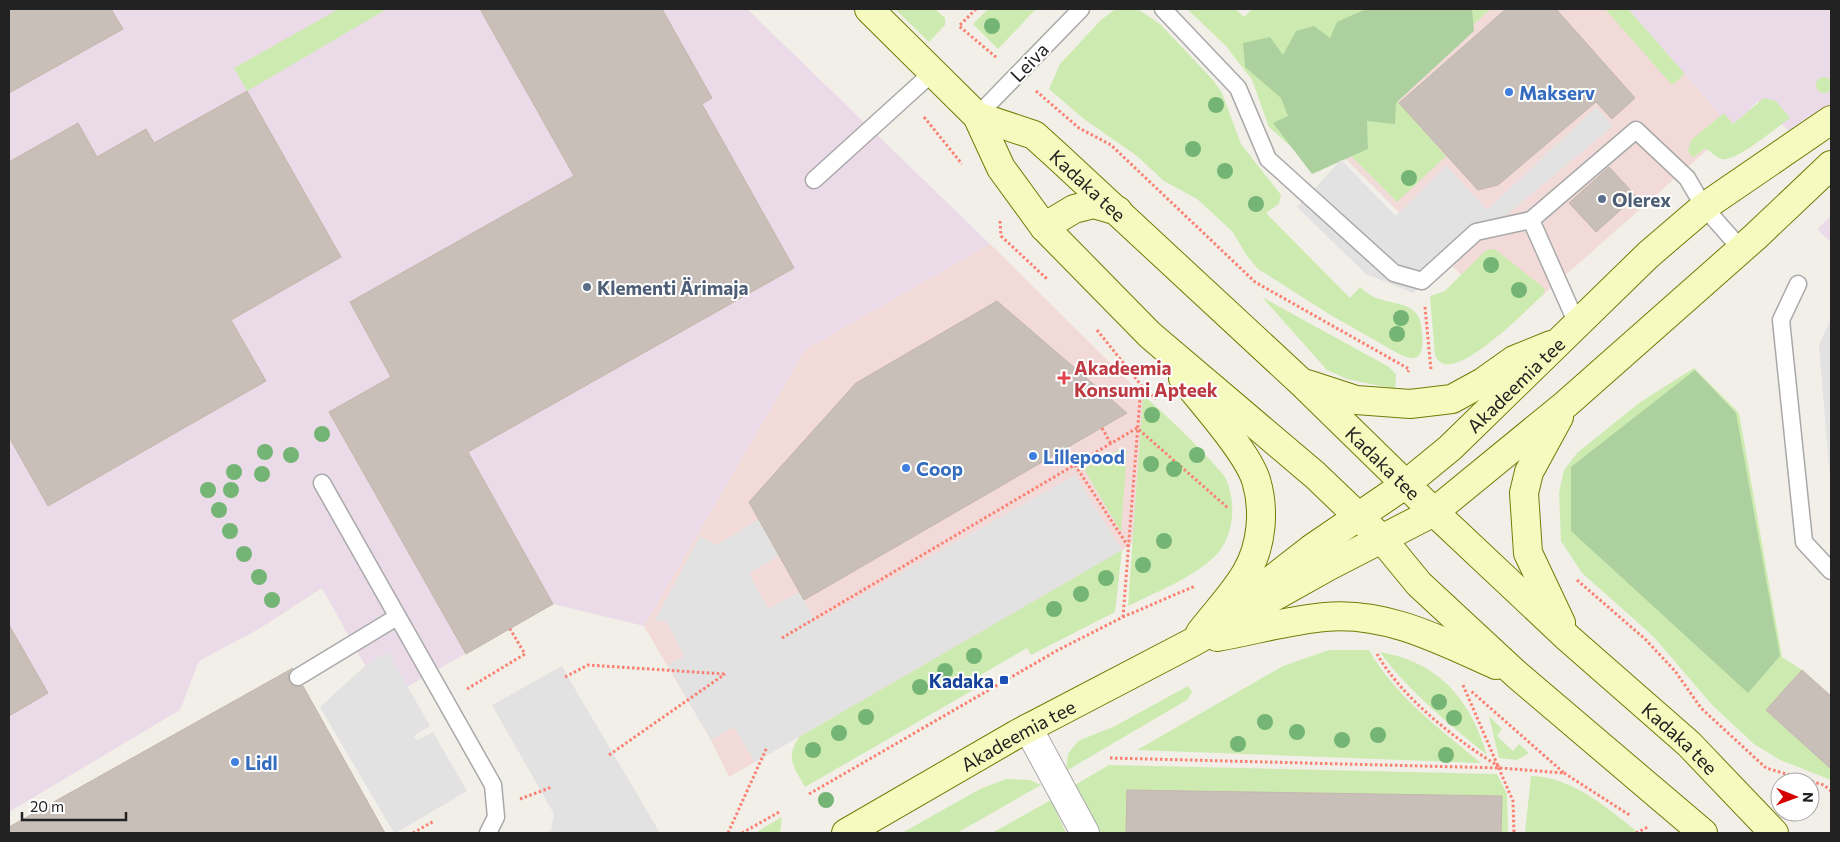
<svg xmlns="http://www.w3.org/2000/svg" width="1840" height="842" font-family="Commissioner,sans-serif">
  <rect width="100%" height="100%" fill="#f2efe9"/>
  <!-- commercial -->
  <path fill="#f2dad9" d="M 1468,9 L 1628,9 L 1732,128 L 1510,324 L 1321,134 Z
    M 990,244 L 1175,427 L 1164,524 L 1105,561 L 729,777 L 711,740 L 644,626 L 805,350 Z"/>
  <!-- industrial -->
  <path fill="#ebdbe8" d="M 9,9 L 747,9 L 990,244 L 805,350 L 644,626 L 553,604 L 384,700 L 322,588 L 259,629 L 199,661 L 180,710 L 9,812 Z
    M 1628,9 L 1831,9 L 1831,104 L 1796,138 L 1758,101 L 1732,128 Z
    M 1831,216 L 1831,242 L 1817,229 Z"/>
  <!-- grass -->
  <path fill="#cdebb0" d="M 339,9 L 387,9 L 247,91 L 234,68 Z
    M 895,9 L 935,9 L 945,18 L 945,25 L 929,42 Z
    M 988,9 L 1036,9 L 998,49 L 973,24 Z
    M 1130,9 L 1141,11 L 1160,24 L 1213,80 L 1222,93 L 1241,144 L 1281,195 L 1279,204 L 1266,213 L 1350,298 L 1360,287 C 1364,290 1368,294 1372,296 C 1384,303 1407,302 1415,312 C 1421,318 1421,326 1422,333 C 1424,353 1420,365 1399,354 L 1329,314 L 1258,269 L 1247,256 L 1232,231 L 1197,199 L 1164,181 L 1137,156 L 1084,119 L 1049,89 L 1060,64 L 1101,20 L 1114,10 Z
    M 1187,9 L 1235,9 L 1244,17 L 1252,9 L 1491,9 L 1392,95 L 1446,156 L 1397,202 L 1345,150 L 1319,172 L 1269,127 L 1252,80 L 1226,46 Z
    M 1605,9 L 1628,9 L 1685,74 L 1672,85 Z
    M1816 85a8 8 0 1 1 16 0a8 8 0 1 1-16 0Z
    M 1764,98 L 1776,101 L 1790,118 C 1777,127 1736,162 1722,159 C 1716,158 1710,151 1705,148 L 1693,158 L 1688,151 L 1691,140 L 1724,113 L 1733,124 Z
    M 1490,249 L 1496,250 L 1539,284 L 1545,289 L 1543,295 C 1529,307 1448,392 1435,355 L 1430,296 L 1445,291 L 1485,251 Z
    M 1262,297 L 1389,367 L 1396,374 L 1395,389 L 1347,379 L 1327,370 Z
    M 1694,368 L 1739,413 L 1782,657 L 1802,670 L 1766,710 L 1831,769 L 1831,780 L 1780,760 L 1754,744 L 1713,706 L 1653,636 L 1582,573 L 1561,541 L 1559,492 L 1564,470 L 1577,453 L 1639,403 Z
    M 1143,395 C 1167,416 1190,438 1211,461 C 1216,467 1223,473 1226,479 C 1237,504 1234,538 1214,557 C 1191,579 1156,592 1128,606 Z
    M 1124,447 L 1127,452 L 1121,532 L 1084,469 Z
    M 1122,550 L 1115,612 L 1031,655 L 1027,648 L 977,677 L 980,686 L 805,787 C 794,767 785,759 799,737 Z
    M 1329,650 L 1369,650 C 1396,697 1440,729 1481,763 L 1137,750 L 1283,666 Z
    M 1380,652 C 1439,662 1470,699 1487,755 C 1448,723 1410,693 1380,652 Z
    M 1188,686 L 1192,692 L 1187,700 L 1066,771 L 1068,754 L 1078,741 L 1115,726 Z
    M 1489,716 L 1502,729 L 1497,736 L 1513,751 L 1519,744 L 1529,753 L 1517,760 L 1499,758 Z
    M 1109,765 L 1497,774 L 1507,794 L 1508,833 L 1501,833 L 1501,796 L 1128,790 L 1126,833 L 1098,833 L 1073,786 Z
    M 1531,776 C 1573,777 1607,808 1639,833 L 1525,833 Z
    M 1006,779 L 1030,780 L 1041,785 L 957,833 L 902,833 L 980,789 Z
    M 1051,800 L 1066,833 L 992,833 Z
    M 782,817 L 780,833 L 755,833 Z"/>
  <!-- forest -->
  <path fill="#add19e" d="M 1366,9 L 1472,9 L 1474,31 L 1396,103 L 1395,124 L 1367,121 L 1368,149 L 1312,174 L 1273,123 L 1288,116 L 1281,98 L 1245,67 L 1243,43 L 1270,37 L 1283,55 L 1296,31 L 1314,26 L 1330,38 L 1337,22 Z
    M 1695,370 L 1736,413 L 1780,656 L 1748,693 L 1571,531 L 1571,467 Z"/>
  <!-- parking -->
  <path fill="#e2e2e2" d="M 1596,107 L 1613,126 L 1413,293 L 1366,274 L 1297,207 L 1341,160 L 1396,216 L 1446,165 L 1487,210 Z
    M 1831,319 L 1831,490 L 1819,345 Z
    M 1075,475 L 1122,550 L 755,762 L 734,727 L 711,740 L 668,665 L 684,656 L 666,621 L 655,620 L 700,536 L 717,545 L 759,519 L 779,556 L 749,573 L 768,609 L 799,592 L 816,621 Z
    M 388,652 L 430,726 L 415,735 L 414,738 L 418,740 L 433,732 L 467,791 L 396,833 L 394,833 L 320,707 L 367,664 Z
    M 562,666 L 578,694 L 660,833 L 546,833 L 551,830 L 554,814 L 492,705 Z"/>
  <!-- building -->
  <path fill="#c7bfb8" stroke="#c4b6ab" d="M 9,9 L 111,9 L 123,29 L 9,93 Z
    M 480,9 L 662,9 L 712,98 L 702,104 L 794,268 L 468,452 L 553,604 L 466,654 L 329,412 L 391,377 L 350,302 L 574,176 Z
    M 1506,9 L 1556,9 L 1635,98 L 1612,119 L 1596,102 L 1498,185 L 1478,190 L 1399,103 Z
    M 247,91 L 341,257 L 231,320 L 266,381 L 48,506 L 9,437 L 9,162 L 78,123 L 97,157 L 146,129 L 154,143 Z
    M 1609,167 L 1636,196 L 1596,232 L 1569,203 Z
    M 997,301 L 1127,413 L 804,600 L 749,502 L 856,383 Z
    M 9,625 L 48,693 L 9,716 Z
    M 293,668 L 289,673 L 289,682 L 294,686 L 303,686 L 385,833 L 9,833 L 9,827 Z
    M 1802,670 L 1831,696 L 1831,769 L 1766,710 Z
    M 1127,790 L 1502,796 L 1501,833 L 1126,833 Z"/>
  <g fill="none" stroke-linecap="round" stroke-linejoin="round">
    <defs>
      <path id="service" d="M 1163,9 L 1238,88 L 1268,159 L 1394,273 L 1422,281 L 1476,232 L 1531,220
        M 977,116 L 1081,9
        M 814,180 L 932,73
        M 1798,284 L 1781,320 L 1804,542 L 1831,571
        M 1578,326 L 1531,220 L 1636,130 L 1687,178 L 1704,207 L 1741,249
        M 322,483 L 493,785 L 496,817 L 488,833
        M 298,677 L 397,617"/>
      <path id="minor" d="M 1028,728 L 1085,833"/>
      <g id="secondary">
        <path d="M 869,9 L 977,116 L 1001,168 L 1044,227 L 1150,335 L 1315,475 L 1382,539 L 1419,584 L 1516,674 L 1703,833"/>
        <path id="s1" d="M 977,116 L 1034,135 L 1054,153 L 1302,383 L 1434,512 L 1568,638 L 1689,744 L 1774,833"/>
        <path d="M 1044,227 L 1074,209 L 1094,204 L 1118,211"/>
        <path d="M 1183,378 C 1203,403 1247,452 1256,480 C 1265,510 1262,546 1246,573 C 1234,594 1215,613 1200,633"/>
        <path d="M 1307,384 L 1356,400 L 1410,404 L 1452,399 L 1483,382 L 1514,360 L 1551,345"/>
        <path d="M 1559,417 L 1529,472 L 1524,493 L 1528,553 L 1561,623"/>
        <path id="s2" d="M 1260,589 L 1311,549 L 1406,484 L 1450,448 L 1648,255 L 1704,207 L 1831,120"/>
        <path d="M 1217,637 C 1252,631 1289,620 1325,617 C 1386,611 1442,641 1496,665"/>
        <path id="s3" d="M 846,833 L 1017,734 L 1193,642 L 1329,566 L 1434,512 L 1566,404 L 1755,237 L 1831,165"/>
      </g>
    </defs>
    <!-- service casing -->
    <use href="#service" stroke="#a9a9a9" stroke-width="19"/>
    <!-- minor casing -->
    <use href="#minor" stroke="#a9a9a9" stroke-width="30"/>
    <!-- secondary casing -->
    <use href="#secondary" stroke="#707d05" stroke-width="30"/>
    <!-- path -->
    <path stroke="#fa8072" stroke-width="3" stroke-dasharray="2.5 2.5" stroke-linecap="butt" d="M 976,9 L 959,26 L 997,58
      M 1036,91 L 1079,128 L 1111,145 L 1255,282 L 1409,369 L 1408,372
      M 924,117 L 962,164
      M 1000,221 L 1001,236 L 1047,279
      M 1425,307 L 1431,370
      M 1097,330 L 1141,385 L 1156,399
      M 1102,428 L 1111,444
      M 1075,465 L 1128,546
      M 1577,580 L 1645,639 L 1675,671 L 1701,708 L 1766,768 L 1824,785 L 1831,791
      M 1123,617 L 1141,386
      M 782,638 L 1137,428 L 1228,508
      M 1377,654 C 1402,698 1457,741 1500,767
      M 565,677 L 588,665 L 725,674
      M 1463,685 L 1513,801 L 1514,833
      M 467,689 L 525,654 L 510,629
      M 609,755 L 725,674
      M 1110,758 L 1500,768 L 1564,773 L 1471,691
      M 1564,773 L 1631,816
      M 809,794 L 1058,650 L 1123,617 L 1195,586
      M 520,799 L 552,787
      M 413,833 L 434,821
      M 728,833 L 767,747
      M 742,833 L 781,811
      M 1636,833 L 1648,827"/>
    <!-- service -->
    <use href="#service" stroke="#fff" stroke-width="16"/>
    <!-- minor -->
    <use href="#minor" stroke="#fff" stroke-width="28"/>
    <!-- secondary -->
    <use href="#secondary" stroke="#f7fabf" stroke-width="28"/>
  </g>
  <!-- trees -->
  <g fill="#74b475">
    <circle cx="992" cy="26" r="8"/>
    <circle cx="1216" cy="105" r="8"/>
    <circle cx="1193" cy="149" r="8"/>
    <circle cx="1225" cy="171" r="8"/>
    <circle cx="1409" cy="178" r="8"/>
    <circle cx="1256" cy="204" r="8"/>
    <circle cx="1491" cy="265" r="8"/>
    <circle cx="1519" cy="290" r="8"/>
    <circle cx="1401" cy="318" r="8"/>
    <circle cx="1397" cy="334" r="8"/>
    <circle cx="1152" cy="415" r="8"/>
    <circle cx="322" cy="434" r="8"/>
    <circle cx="265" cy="452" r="8"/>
    <circle cx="291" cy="455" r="8"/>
    <circle cx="1197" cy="455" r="8"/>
    <circle cx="1151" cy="464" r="8"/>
    <circle cx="1174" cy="469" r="8"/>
    <circle cx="234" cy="472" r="8"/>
    <circle cx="262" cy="474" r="8"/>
    <circle cx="208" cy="490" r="8"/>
    <circle cx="231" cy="490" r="8"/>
    <circle cx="219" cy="510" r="8"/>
    <circle cx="230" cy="531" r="8"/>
    <circle cx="1164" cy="541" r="8"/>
    <circle cx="244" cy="554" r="8"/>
    <circle cx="1143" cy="565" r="8"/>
    <circle cx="259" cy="577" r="8"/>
    <circle cx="1106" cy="578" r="8"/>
    <circle cx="1081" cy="594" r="8"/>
    <circle cx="272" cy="600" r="8"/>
    <circle cx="1054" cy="609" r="8"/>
    <circle cx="974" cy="656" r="8"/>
    <circle cx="945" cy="671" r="8"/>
    <circle cx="920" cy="687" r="8"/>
    <circle cx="1439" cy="702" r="8"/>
    <circle cx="866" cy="717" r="8"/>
    <circle cx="1454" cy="718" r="8"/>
    <circle cx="1265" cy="722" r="8"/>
    <circle cx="1297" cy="732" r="8"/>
    <circle cx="839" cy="733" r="8"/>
    <circle cx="1378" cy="735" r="8"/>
    <circle cx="1342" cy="740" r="8"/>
    <circle cx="1238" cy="744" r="8"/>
    <circle cx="813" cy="750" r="8"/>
    <circle cx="1446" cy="755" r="8"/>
    <circle cx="826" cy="800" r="8"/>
  </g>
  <!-- markers -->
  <g fill="#3f7fe0" stroke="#fff" stroke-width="2">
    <circle cx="1509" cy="92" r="5"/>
    <circle cx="1033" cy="456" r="5"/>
    <circle cx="906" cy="468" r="5"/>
    <circle cx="235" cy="762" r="5"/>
  </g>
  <g fill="#5c6f8a" stroke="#fff" stroke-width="2">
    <circle cx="1602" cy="199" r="5"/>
    <circle cx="587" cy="287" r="5"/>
  </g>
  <path fill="#e0444e" stroke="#fff" stroke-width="2" d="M1061.5 370.5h5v5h5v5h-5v5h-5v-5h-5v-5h5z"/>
  <rect fill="#1a4fb4" stroke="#fff" stroke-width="2" x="999" y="675" width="10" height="10" rx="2.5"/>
  <g text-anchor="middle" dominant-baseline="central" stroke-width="4" stroke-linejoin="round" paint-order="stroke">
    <!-- street labels -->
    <g font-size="19" fill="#222" stroke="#fff">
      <text transform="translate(1029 62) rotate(-46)">Leiva</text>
      <text stroke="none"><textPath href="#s1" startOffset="134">Kadaka tee</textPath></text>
      <text stroke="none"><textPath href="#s2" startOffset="328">Akadeemia tee</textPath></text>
      <text stroke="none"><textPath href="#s1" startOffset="539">Kadaka tee</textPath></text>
      <text stroke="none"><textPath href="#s3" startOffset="198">Akadeemia tee</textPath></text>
      <text stroke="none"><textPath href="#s1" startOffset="944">Kadaka tee</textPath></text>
    </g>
    <!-- shop labels -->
    <g font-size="19" font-weight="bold" fill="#366cbe" stroke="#fff" text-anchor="start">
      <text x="1519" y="92">Makserv</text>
      <text x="1043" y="456">Lillepood</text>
      <text x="916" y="468">Coop</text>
      <text x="245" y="762">Lidl</text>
    </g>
    <!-- service labels -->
    <g font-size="19" font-weight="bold" fill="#4e5e75" stroke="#fff" text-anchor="start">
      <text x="1612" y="199">Olerex</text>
      <text x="597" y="287">Klementi Ärimaja</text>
    </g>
    <!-- health labels -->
    <g font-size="19" font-weight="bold" fill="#be3a42" stroke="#fff" text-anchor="start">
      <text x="1074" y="367">Akadeemia<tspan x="1074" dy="22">Konsumi Apteek</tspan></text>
    </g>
    <!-- transit labels -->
    <g font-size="19" font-weight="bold" fill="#164399" stroke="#fff" text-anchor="end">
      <text x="994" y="680">Kadaka</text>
    </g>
  </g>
  <!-- border -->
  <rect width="1840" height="842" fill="none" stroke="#222222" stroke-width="20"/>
  <!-- north arrow -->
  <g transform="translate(1795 797) rotate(91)"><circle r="24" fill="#ffffff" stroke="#a7a7a7"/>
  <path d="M0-4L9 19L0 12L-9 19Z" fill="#d40000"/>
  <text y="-8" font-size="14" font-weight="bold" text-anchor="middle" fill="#222222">N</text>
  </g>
  <!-- scale -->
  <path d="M22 812v8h104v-8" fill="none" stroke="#222222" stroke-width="2.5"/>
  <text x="30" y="812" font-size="15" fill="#222222" stroke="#ffffff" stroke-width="4" paint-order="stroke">20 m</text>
</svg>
